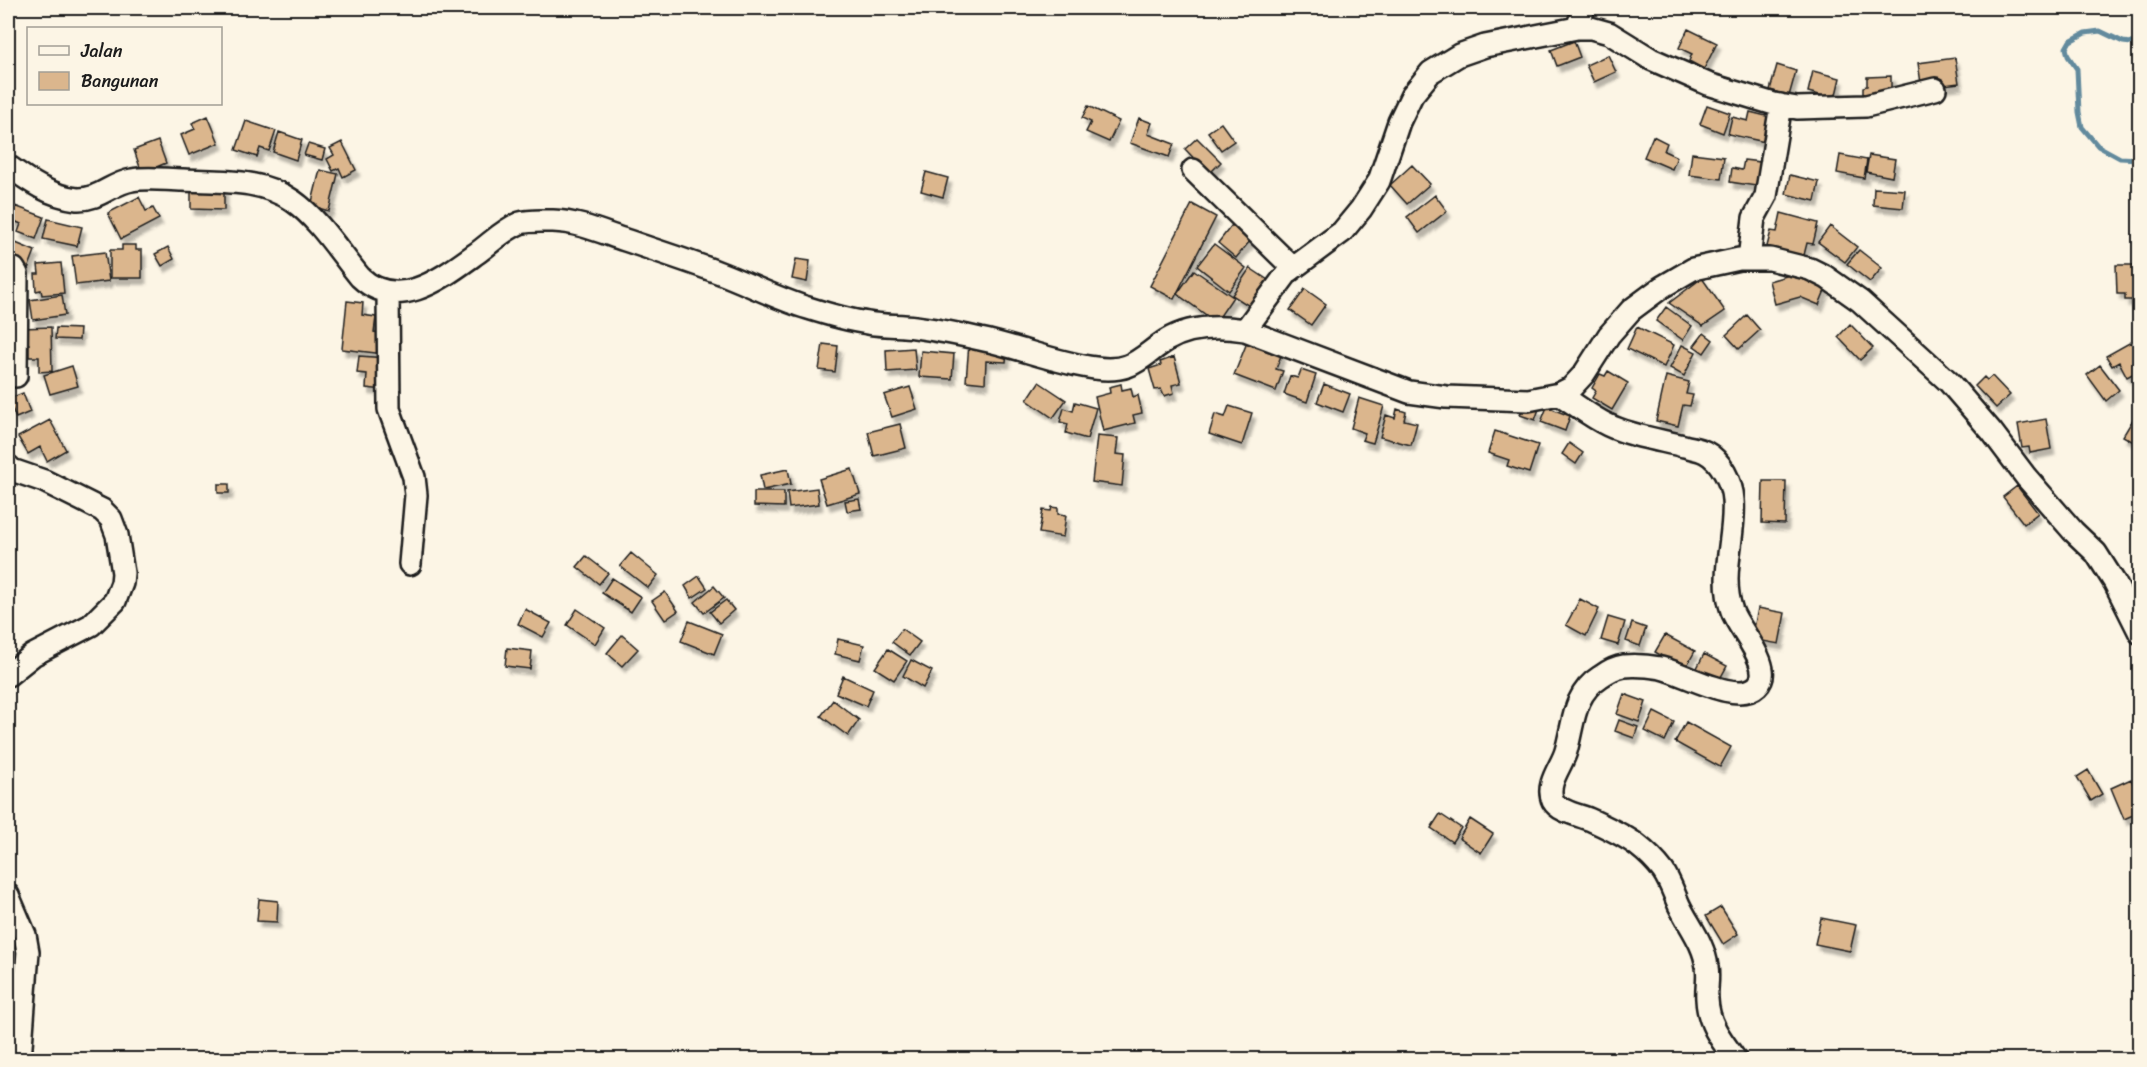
<svg xmlns="http://www.w3.org/2000/svg" width="2147" height="1067" font-family="Sriracha,sans-serif">
  <defs>
    <filter id="shadow"><feDropShadow dx="3.5" dy="6" stdDeviation="1.5" flood-color="#0004"/></filter>
  </defs>
  <rect width="100%" height="100%" fill="#fcf5e5"/>
  <filter id="ink" filterUnits="userSpaceOnUse"><feTurbulence type="fractalNoise" baseFrequency=".0167" numOctaves="2"/><feDisplacementMap in="SourceGraphic" scale="12" xChannelSelector="R" yChannelSelector="G"/><feConvolveMatrix kernelMatrix="1 2 1 2 8 2 1 2 1" color-interpolation-filters="sRGB"/></filter>
  <g filter="url(#ink)">
    <g fill="none" stroke-linecap="round" stroke-linejoin="round">
      <!-- stream -->
      <path stroke="#628a9d" stroke-width="5" d="M 2140,44 L 2123,42 L 2100,31 L 2085,33 L 2070,41 L 2066,48 L 2068,56 L 2077,69 L 2079,112 L 2082,127 L 2098,146 L 2120,158 L 2140,159"/>
    </g>
    <!-- building -->
    <path fill="#dbb68d" stroke="#1c1c1c" stroke-width="1.5" filter="url(#shadow)" d="M 1688,29 L 1717,43 L 1704,69 L 1689,61 L 1692,54 L 1679,48 Z
      M 1574,41 L 1580,57 L 1557,66 L 1551,50 Z
      M 1608,55 L 1616,72 L 1594,82 L 1586,65 Z
      M 1955,58 L 1959,83 L 1944,85 L 1943,79 L 1921,83 L 1918,63 Z
      M 1777,65 L 1796,71 L 1789,96 L 1770,90 Z
      M 1813,71 L 1840,78 L 1835,99 L 1808,92 Z
      M 1891,76 L 1891,94 L 1863,94 L 1863,87 L 1867,86 L 1867,77 Z
      M 1707,105 L 1730,113 L 1723,133 L 1700,124 Z
      M 1088,106 L 1119,121 L 1109,142 L 1086,132 L 1091,122 L 1082,118 Z
      M 1750,112 L 1770,117 L 1765,142 L 1728,134 L 1732,117 L 1748,121 Z
      M 208,116 L 219,143 L 189,155 L 181,135 L 195,129 L 192,123 Z
      M 1139,118 L 1152,123 L 1148,134 L 1174,144 L 1169,157 L 1130,143 Z
      M 246,121 L 276,131 L 269,151 L 260,148 L 257,157 L 236,150 Z
      M 1221,123 L 1234,141 L 1221,150 L 1208,132 Z
      M 279,132 L 302,140 L 296,160 L 273,152 Z
      M 1653,136 L 1667,143 L 1664,151 L 1677,157 L 1672,169 L 1644,157 Z
      M 1197,138 L 1221,162 L 1209,174 L 1185,149 Z
      M 158,141 L 166,163 L 142,173 L 134,150 Z
      M 342,142 L 356,170 L 343,177 L 339,168 L 333,171 L 327,159 L 334,155 L 330,148 Z
      M 308,144 L 325,149 L 322,160 L 304,155 Z
      M 1692,153 L 1724,157 L 1721,179 L 1689,175 Z
      M 1840,155 L 1867,160 L 1864,178 L 1837,173 Z
      M 1869,155 L 1895,159 L 1892,177 L 1866,172 Z
      M 1744,160 L 1760,162 L 1756,186 L 1730,182 L 1732,168 L 1742,170 Z
      M 1412,165 L 1430,184 L 1407,204 L 1390,185 Z
      M 320,170 L 338,174 L 329,211 L 311,206 Z
      M 926,172 L 948,178 L 943,197 L 921,191 Z
      M 1790,175 L 1819,182 L 1815,201 L 1786,194 Z
      M 191,188 L 224,189 L 224,210 L 191,209 Z
      M 1874,188 L 1905,190 L 1903,208 L 1873,205 Z
      M 1435,195 L 1447,211 L 1419,233 L 1407,217 Z
      M 139,197 L 146,211 L 153,208 L 159,219 L 121,239 L 108,213 Z
      M 1192,204 L 1216,217 L 1174,299 L 1150,286 Z
      M 15,206 L 44,217 L 36,239 L 18,232 L 21,224 L 10,219 Z
      M 1781,213 L 1818,223 L 1813,244 L 1807,243 L 1803,259 L 1766,250 L 1771,231 L 1777,232 Z
      M 48,219 L 82,227 L 77,246 L 43,239 Z
      M 1235,221 L 1254,236 L 1236,258 L 1218,243 Z
      M 1830,226 L 1857,247 L 1845,262 L 1818,242 Z
      M 11,241 L 35,251 L 28,269 L 8,260 L 8,249 Z
      M 1214,244 L 1246,268 L 1229,291 L 1197,266 Z
      M 122,245 L 136,245 L 136,250 L 142,250 L 142,278 L 110,278 L 110,250 L 122,250 Z
      M 168,247 L 174,259 L 162,266 L 155,254 Z
      M 1859,250 L 1882,268 L 1870,282 L 1847,264 Z
      M 105,252 L 109,281 L 76,285 L 72,256 Z
      M 796,259 L 810,261 L 807,282 L 792,279 Z
      M 61,263 L 64,293 L 42,295 L 41,290 L 36,291 L 35,274 L 39,274 L 38,265 Z
      M 2116,265 L 2138,265 L 2139,300 L 2125,300 L 2125,294 L 2117,294 Z
      M 1250,268 L 1274,284 L 1257,311 L 1232,295 Z
      M 1194,270 L 1233,297 L 1216,322 L 1177,294 Z
      M 1800,272 L 1828,283 L 1819,305 L 1800,297 L 1775,304 L 1769,281 Z
      M 1702,278 L 1725,311 L 1703,326 L 1669,303 Z
      M 1305,289 L 1326,304 L 1311,325 L 1290,310 Z
      M 62,295 L 65,315 L 33,320 L 30,300 Z
      M 347,301 L 363,303 L 362,315 L 376,317 L 374,332 L 387,334 L 384,354 L 342,349 Z
      M 1666,307 L 1692,326 L 1683,340 L 1656,321 Z
      M 1747,315 L 1760,330 L 1739,349 L 1726,335 Z
      M 1850,324 L 1873,348 L 1860,360 L 1838,337 Z
      M 51,327 L 52,371 L 39,372 L 39,357 L 29,357 L 29,344 L 23,344 L 22,328 Z
      M 1637,327 L 1674,345 L 1664,367 L 1627,349 Z
      M 56,328 L 80,329 L 79,340 L 55,339 Z
      M 1704,333 L 1713,340 L 1704,353 L 1694,346 Z
      M 1248,340 L 1282,353 L 1276,369 L 1283,371 L 1276,391 L 1234,375 Z
      M 2131,342 L 2140,358 L 2140,370 L 2127,377 L 2119,362 L 2112,366 L 2106,356 Z
      M 823,344 L 838,346 L 835,372 L 819,370 Z
      M 969,344 L 1007,351 L 1006,362 L 986,361 L 985,383 L 966,381 Z
      M 1682,345 L 1696,352 L 1684,376 L 1670,368 Z
      M 914,348 L 916,370 L 887,372 L 886,350 Z
      M 921,351 L 954,354 L 952,379 L 919,377 Z
      M 359,356 L 387,358 L 384,390 L 366,388 L 367,374 L 357,373 Z
      M 1174,357 L 1181,383 L 1172,385 L 1174,393 L 1164,396 L 1161,389 L 1155,390 L 1149,369 L 1161,365 L 1160,362 Z
      M 2100,365 L 2119,390 L 2106,401 L 2087,375 Z
      M 72,366 L 78,386 L 50,394 L 44,375 Z
      M 1301,370 L 1316,375 L 1307,402 L 1284,394 L 1290,376 L 1298,378 Z
      M 1608,371 L 1628,383 L 1612,410 L 1592,398 L 1596,391 L 1592,388 L 1600,374 L 1605,376 Z
      M 1666,376 L 1689,382 L 1686,394 L 1693,395 L 1690,406 L 1683,405 L 1678,426 L 1656,421 Z
      M 1992,376 L 2010,395 L 1996,408 L 1975,386 L 1984,377 L 1987,380 Z
      M 1039,382 L 1066,400 L 1053,418 L 1027,400 Z
      M 1121,384 L 1122,390 L 1131,388 L 1133,397 L 1138,395 L 1142,413 L 1133,415 L 1135,423 L 1103,431 L 1095,397 L 1110,393 L 1109,387 Z
      M 1324,384 L 1350,394 L 1343,412 L 1317,402 Z
      M 910,387 L 917,409 L 892,417 L 884,395 Z
      M 23,393 L 30,412 L 16,418 L 8,399 Z
      M 1359,398 L 1384,406 L 1373,443 L 1362,440 L 1365,433 L 1351,428 Z
      M 1075,402 L 1096,408 L 1087,439 L 1066,433 L 1068,424 L 1060,422 L 1064,408 L 1073,411 Z
      M 1524,404 L 1539,409 L 1535,420 L 1520,415 Z
      M 1229,406 L 1252,413 L 1242,445 L 1209,434 L 1215,414 L 1225,417 Z
      M 1547,407 L 1570,416 L 1565,431 L 1541,422 Z
      M 1397,409 L 1406,412 L 1404,420 L 1417,423 L 1411,445 L 1380,437 L 1386,415 L 1395,418 Z
      M 2135,416 L 2140,419 L 2140,439 L 2137,444 L 2123,436 Z
      M 2046,419 L 2051,449 L 2030,453 L 2029,447 L 2022,448 L 2018,424 Z
      M 50,420 L 66,450 L 47,461 L 40,447 L 28,454 L 18,437 Z
      M 900,424 L 906,448 L 874,456 L 868,432 Z
      M 1495,431 L 1538,445 L 1529,473 L 1507,466 L 1509,460 L 1488,453 Z
      M 1097,436 L 1118,438 L 1116,454 L 1125,455 L 1122,486 L 1092,482 Z
      M 1569,443 L 1583,453 L 1576,464 L 1562,454 Z
      M 788,469 L 791,484 L 763,490 L 760,475 Z
      M 852,469 L 860,494 L 827,504 L 819,479 Z
      M 1763,481 L 1786,481 L 1785,524 L 1762,523 Z
      M 218,484 L 229,484 L 229,493 L 218,493 Z
      M 2017,486 L 2038,513 L 2024,524 L 2003,497 Z
      M 817,488 L 819,504 L 789,508 L 787,492 Z
      M 754,492 L 784,492 L 784,507 L 754,506 Z
      M 859,499 L 861,509 L 847,511 L 845,501 Z
      M 1052,507 L 1058,508 L 1058,514 L 1066,515 L 1063,537 L 1039,533 L 1043,510 L 1051,511 Z
      M 631,553 L 658,575 L 648,588 L 620,566 Z
      M 586,556 L 608,573 L 599,584 L 577,567 Z
      M 699,576 L 707,588 L 692,598 L 685,586 Z
      M 612,578 L 641,597 L 631,612 L 602,593 Z
      M 714,586 L 724,598 L 704,613 L 695,602 Z
      M 665,592 L 678,611 L 665,620 L 652,601 Z
      M 1580,599 L 1599,609 L 1586,636 L 1566,625 Z
      M 726,600 L 734,610 L 719,623 L 710,612 Z
      M 1758,608 L 1785,613 L 1779,644 L 1752,639 Z
      M 525,609 L 551,623 L 543,637 L 518,624 Z
      M 577,609 L 605,628 L 595,644 L 567,625 Z
      M 1608,617 L 1625,622 L 1618,645 L 1601,640 Z
      M 689,621 L 722,634 L 714,654 L 681,641 Z
      M 1632,623 L 1646,628 L 1640,646 L 1626,641 Z
      M 902,629 L 920,642 L 910,655 L 892,642 Z
      M 622,635 L 638,649 L 622,666 L 607,653 Z
      M 1665,635 L 1695,651 L 1685,669 L 1655,652 Z
      M 838,639 L 864,645 L 860,660 L 835,654 Z
      M 507,648 L 532,651 L 530,669 L 505,666 Z
      M 888,649 L 907,661 L 894,680 L 875,668 Z
      M 1704,654 L 1727,666 L 1717,684 L 1695,672 Z
      M 911,660 L 932,671 L 923,688 L 903,676 Z
      M 843,676 L 873,690 L 866,706 L 836,693 Z
      M 1624,694 L 1646,702 L 1639,722 L 1617,714 Z
      M 833,700 L 859,720 L 848,736 L 821,716 Z
      M 1654,712 L 1674,722 L 1665,741 L 1645,731 Z
      M 1619,720 L 1638,727 L 1634,738 L 1615,731 Z
      M 1686,722 L 1731,747 L 1720,767 L 1675,742 Z
      M 2088,770 L 2102,794 L 2091,801 L 2077,777 Z
      M 2131,779 L 2140,799 L 2140,812 L 2124,819 L 2111,788 Z
      M 1440,814 L 1461,828 L 1452,842 L 1431,828 Z
      M 1470,819 L 1493,834 L 1481,853 L 1459,838 Z
      M 259,899 L 278,901 L 277,922 L 257,921 Z
      M 1721,907 L 1738,934 L 1723,944 L 1706,916 Z
      M 1821,918 L 1856,925 L 1850,951 L 1815,944 Z"/>
    <g fill="none" stroke-linecap="round" stroke-linejoin="round">
      <defs>
        <path id="street" d="M 1577,28 L 1584,8
          M 8,166 C 29,181 50,196 77,199 C 99,200 112,183 132,180 C 148,177 167,180 183,180 C 221,182 260,178 293,201 C 319,219 340,253 360,277 C 398,313 442,278 477,253 C 491,243 503,230 520,223 C 529,220 543,221 553,221 C 579,222 601,232 625,240 C 657,251 689,261 720,273 C 749,284 778,299 808,308 C 827,314 848,320 868,323 C 883,326 899,325 915,327 C 937,330 959,334 980,339 C 1019,347 1056,363 1095,368 C 1133,373 1139,358 1167,340 C 1190,326 1219,326 1245,330 L 1409,392 L 1446,397 L 1528,400 L 1559,394 L 1571,388 L 1584,374 L 1609,335 L 1631,310 L 1662,287 L 1693,269 L 1739,259 L 1770,259 L 1810,269 L 1826,277 L 1860,301 L 1949,382 L 1992,432 L 2026,477 L 2073,531 L 2096,553 L 2115,583 L 2140,633
          M 1193,170 L 1293,268
          M 1749,259 L 1754,218 L 1766,196 L 1781,105
          M 8,269 L 14,269 L 17,274 L 16,376
          M 388,293 L 389,409 L 414,477 L 416,495 L 410,564
          M 1245,330 L 1288,272 L 1342,232 L 1361,209 L 1379,181 L 1399,122 L 1412,95 L 1431,72 L 1459,55 L 1485,46 L 1577,28 L 1591,28 L 1609,33 L 1651,59 L 1708,84 L 1774,104 L 1797,108 L 1866,106 L 1935,89
          M 1559,394 C 1575,404 1591,417 1608,425 C 1631,436 1660,440 1684,446 C 1691,448 1699,449 1705,452 C 1721,460 1732,483 1733,500 C 1736,537 1719,575 1732,611 C 1738,629 1776,668 1757,686 C 1737,705 1684,673 1661,668 C 1649,666 1636,665 1624,666 C 1616,667 1607,672 1600,677 C 1573,694 1574,723 1566,751 C 1562,766 1545,784 1553,801 C 1559,812 1580,815 1591,820 C 1606,827 1624,835 1637,845 C 1646,852 1657,863 1663,871 C 1670,881 1674,894 1679,905 C 1689,926 1704,943 1707,967 C 1709,978 1706,988 1707,999 C 1708,1024 1721,1040 1736,1060
          M 8,466 L 12,470 L 44,481 L 102,510 L 111,519 L 117,535 L 123,573 L 122,583 L 115,601 L 91,625 L 33,655 L 8,675
          M 8,895 L 25,935 L 28,952 L 20,1060"/>
      </defs>
      <!-- street casing -->
      <use href="#street" stroke="#1c1c1c" stroke-width="26"/>
      <!-- street -->
      <use href="#street" stroke="#fcf5e5" stroke-width="21"/>
    </g>
  </g>
  <!-- margin -->
  <rect width="2147" height="1067" fill="none" stroke="#fcf5e5" stroke-width="30"/>
  <rect x="15" y="15" width="2117" height="1037" fill="none" stroke="#1c1c1c" stroke-width="2" filter="url(#ink)"/>
  <!-- legend -->
  <rect x="27" y="27" width="195" height="78" fill="#fcf5e5" stroke="#a29e95" stroke-width="1.5"/>
  <rect x="39" y="46" width="30" height="9" fill="#fcf5e5" stroke="#a29e95" stroke-width="1.5"/>
  <text x="81" y="57" font-size="18" fill="#1c1c1c">Jalan</text>
  <rect x="39" y="72" width="30" height="18" fill="#dbb68d" stroke="#a29e95" stroke-width="1.5"/>
  <text x="81" y="87" font-size="18" fill="#1c1c1c">Bangunan</text>
</svg>
